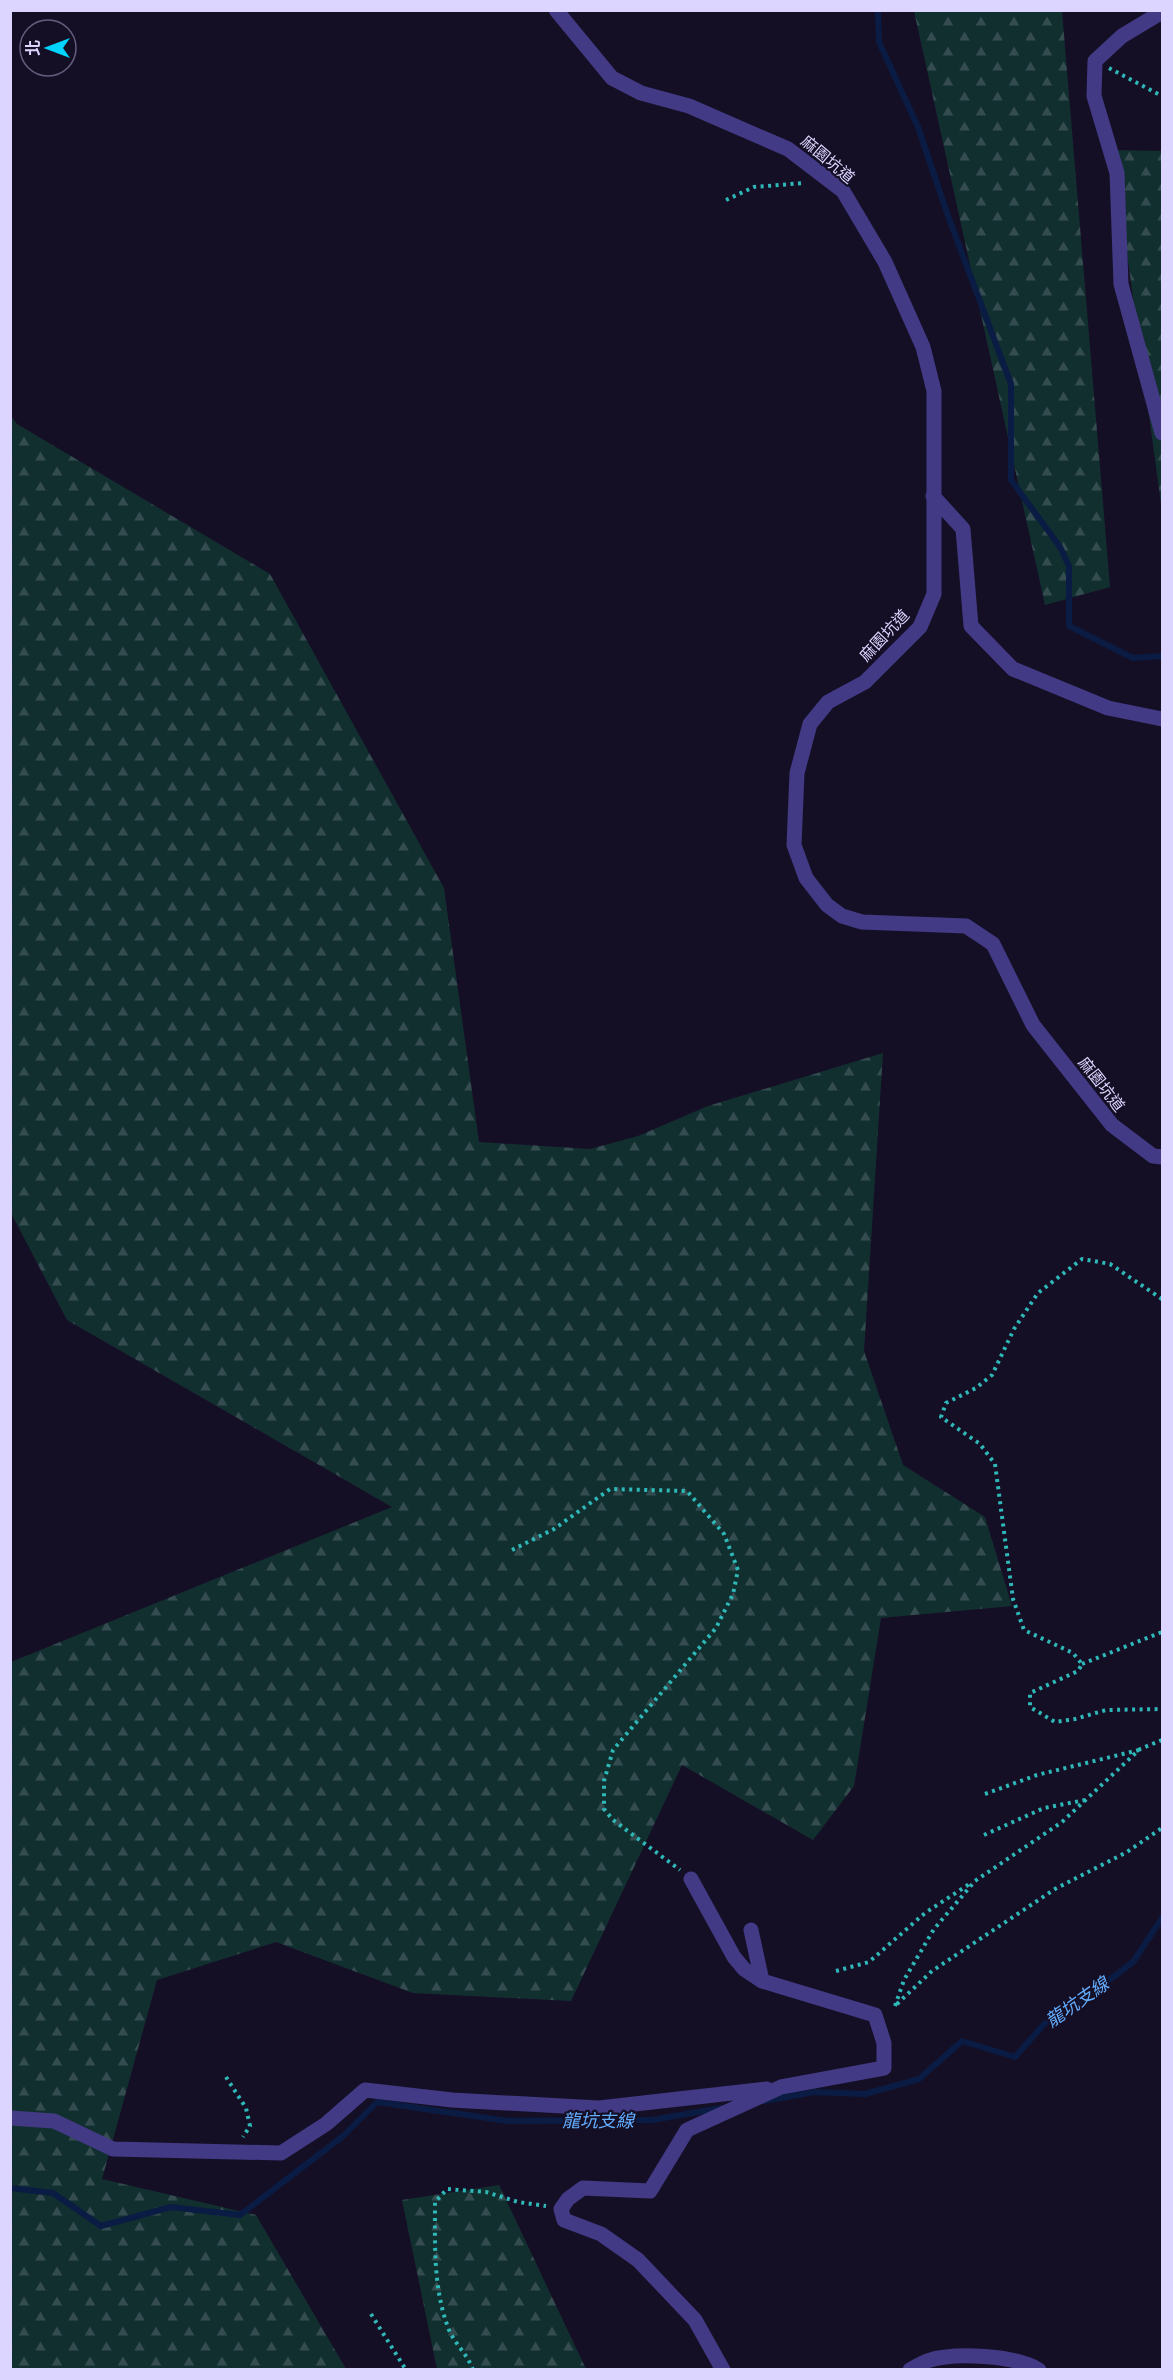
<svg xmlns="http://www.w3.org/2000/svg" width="1173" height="2380" font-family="'Titillium Web','Noto Sans TC',sans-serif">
  <defs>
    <pattern id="forest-firs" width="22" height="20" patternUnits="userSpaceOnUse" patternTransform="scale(1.5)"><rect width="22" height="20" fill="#122f30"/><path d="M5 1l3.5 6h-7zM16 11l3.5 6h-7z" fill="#344c4f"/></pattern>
  </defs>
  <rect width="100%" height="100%" fill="#150f26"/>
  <!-- forest -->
  <path fill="url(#forest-firs)" d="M 914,11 L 1062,11 L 1110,587 L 1045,605 Z
    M 1113,150 L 1162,151 L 1162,511 Z
    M 10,415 L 17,424 L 270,574 L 444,888 L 479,1142 L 590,1149 L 638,1136 L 708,1106 L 883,1053 L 864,1351 L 903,1465 L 985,1517 L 1012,1606 L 881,1618 L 854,1786 L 813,1840 L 682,1765 L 571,2001 L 413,1993 L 276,1942 L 157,1980 L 102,2179 L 256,2215 L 346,2369 L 11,2369 L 11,1662 L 392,1507 L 67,1320 L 11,1213 Z
    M 499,2185 L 586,2369 L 437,2369 L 402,2200 Z"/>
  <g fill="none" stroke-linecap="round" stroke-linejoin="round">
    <!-- stream -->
    <path stroke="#0a1c44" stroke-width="6" d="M 878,10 L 879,42 L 918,127 L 948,216 L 1011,384 L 1011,480 L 1060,547 L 1069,566 L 1069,626 L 1133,658 L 1162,656
      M 764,2101 L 814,2092 L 865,2094 L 919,2079 L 962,2041 L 1015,2057 L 1045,2023 L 1072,2008 L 1133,1962 L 1162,1918
      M 10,2188 L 53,2193 L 101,2226 L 171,2207 L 240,2215 L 342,2137 L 377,2102 L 508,2121 L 652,2120 L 721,2108"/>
    <!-- path -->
    <path stroke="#2fb8b8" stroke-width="4" stroke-dasharray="3 4.5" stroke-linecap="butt" d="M 1109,68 L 1162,96
      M 726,200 L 754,187 L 804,183
      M 1162,1299 L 1110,1264 L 1082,1259 L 1038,1293 L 1014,1329 L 992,1375 L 976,1388 L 946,1403 L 941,1417 L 980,1444 L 995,1464 L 1013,1599 L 1024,1630 L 1073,1653 L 1082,1664 L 1078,1671 L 1030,1693 L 1030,1707 L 1055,1722 L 1075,1719 L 1106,1710 L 1162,1709
      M 512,1550 L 554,1529 L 610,1489 L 687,1491 L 724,1534 L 738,1570 L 733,1594 L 716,1628 L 613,1750 L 604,1781 L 604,1809 L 613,1820 L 680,1870
      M 1082,1664 L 1162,1632
      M 985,1794 L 1037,1775 L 1139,1750
      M 984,1835 L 1044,1808 L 1085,1800
      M 836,1971 L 869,1962 L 925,1913 L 971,1883
      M 897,2004 L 932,1971 L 1055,1889 L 1127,1852 L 1162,1828
      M 895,2006 L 904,1980 L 934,1929 L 975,1881 L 1062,1822 L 1140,1749 L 1162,1740
      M 226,2077 L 246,2108 L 250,2126 L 243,2137
      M 371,2314 L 406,2370
      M 473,2370 C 468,2355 455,2344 449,2330 C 433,2289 435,2246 435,2202 L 447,2189 L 486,2192 L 518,2202 L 546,2206"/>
    <!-- minor -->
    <path stroke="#423a85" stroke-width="15" d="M 556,10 L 612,78 L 641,93 L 689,106 L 788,149 L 843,191 L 885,262 L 923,347 L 934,391 L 934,594 L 920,627 L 865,682 L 828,702 L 810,724 L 797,773 L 794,845 L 806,878 L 827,905 L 842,916 L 862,922 L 966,926 L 993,944 L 1033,1025 L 1112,1125 L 1153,1156 L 1162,1157
      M 1162,12 L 1122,36 L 1095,61 L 1094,96 L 1117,173 L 1121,284 L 1162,433
      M 933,496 L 963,529 L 971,626 L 1013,669 L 1108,708 L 1162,719
      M 691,1879 L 734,1957 L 744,1969 L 762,1981
      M 10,2118 L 54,2121 L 113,2149 L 281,2153 L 326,2124 L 365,2090 L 452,2100 L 599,2108 L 767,2089
      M 723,2370 L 695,2320 L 638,2260 L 601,2234 L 564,2220 L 561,2209 L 568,2199 L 583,2188 L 650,2191 L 687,2130 L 781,2087 L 884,2068 L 884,2043 L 875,2015 L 762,1981 L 751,1930
      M 910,2370 C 916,2367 921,2363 927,2361 C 954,2352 1015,2355 1039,2370"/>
  </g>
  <g text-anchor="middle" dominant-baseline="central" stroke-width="4.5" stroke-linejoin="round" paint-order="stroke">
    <!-- street labels -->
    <g font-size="16" fill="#dcd5ff" stroke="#150f26">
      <text transform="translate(828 159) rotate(40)">麻園坑道</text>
      <text transform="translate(884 635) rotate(-47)">麻園坑道</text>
      <text transform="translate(1102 1084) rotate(52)">麻園坑道</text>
    </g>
    <!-- water labels -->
    <g font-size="18" font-style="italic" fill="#63adff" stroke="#150f26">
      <text transform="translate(1077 2002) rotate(-35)">龍坑支線</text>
      <text x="598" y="2120">龍坑支線</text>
    </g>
  </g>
  <!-- border -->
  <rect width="1173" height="2380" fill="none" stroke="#dcd5ff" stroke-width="24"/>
  <!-- north arrow -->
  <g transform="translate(48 48) rotate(270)"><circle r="28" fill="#150f26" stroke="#655e7d" stroke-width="1.5"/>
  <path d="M0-4.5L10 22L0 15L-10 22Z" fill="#01d5ff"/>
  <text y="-9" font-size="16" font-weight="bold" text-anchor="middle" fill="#dcd5ff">北</text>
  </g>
</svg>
